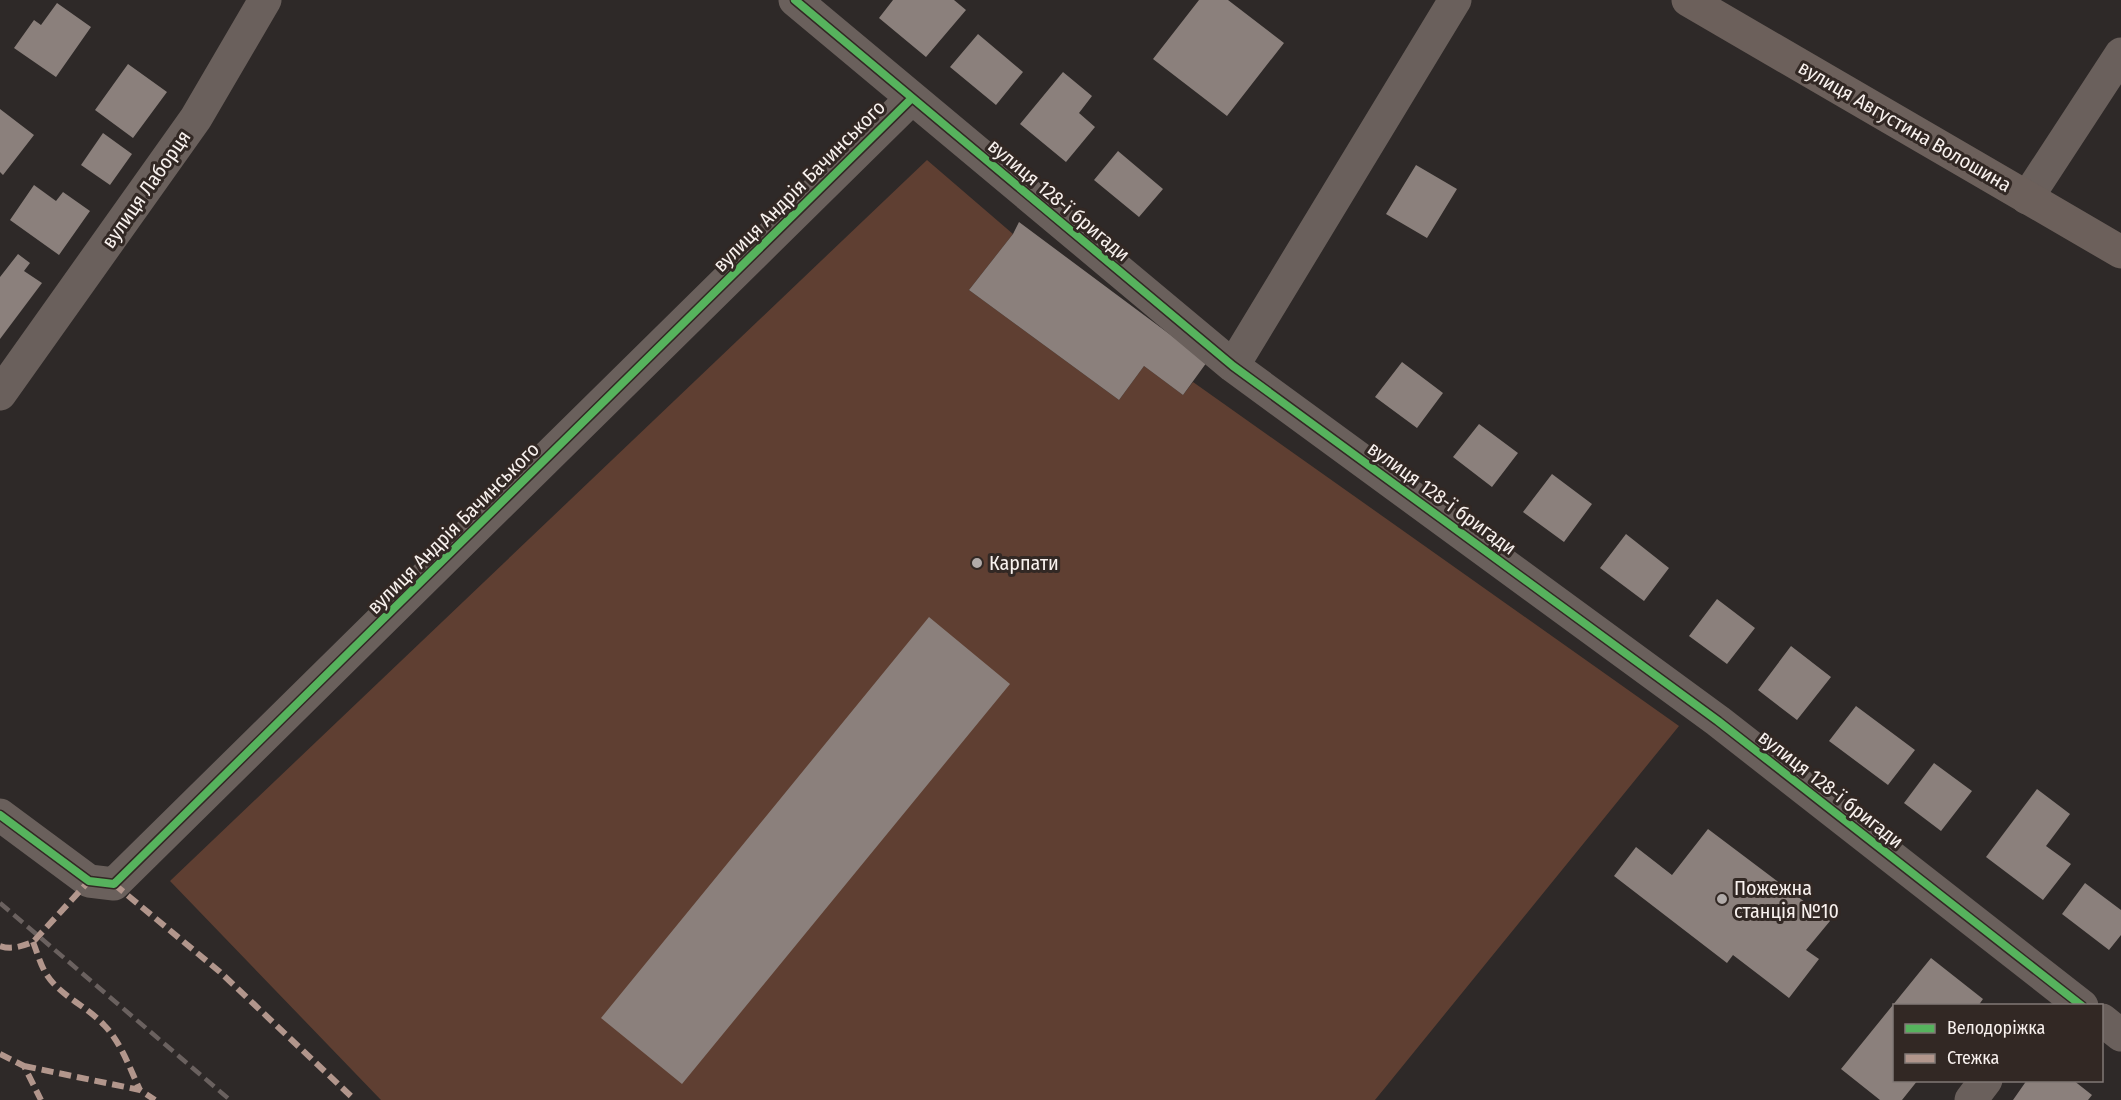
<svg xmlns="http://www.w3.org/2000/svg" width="2121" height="1100" font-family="'Fira Sans Condensed',sans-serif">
  <rect width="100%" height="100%" fill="#2e2928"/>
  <!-- green -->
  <path fill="#5f3f32" d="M 927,160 L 1013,234 L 969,290 L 1119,400 L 1144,366 L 1183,395 L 1193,382 L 1679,726 L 1375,1100 L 381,1100 L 170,881 Z"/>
  <!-- building -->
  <path fill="#8b807c" d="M 893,0 L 954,0 L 966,10 L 926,57 L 879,18 Z
    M 1199,0 L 1228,0 L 1284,43 L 1227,116 L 1153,59 Z
    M 57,3 L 91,27 L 56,77 L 14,48 L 34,20 L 41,25 Z
    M 978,34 L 1023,72 L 996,105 L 950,67 Z
    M 128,64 L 167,92 L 133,138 L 95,110 Z
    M 1063,72 L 1092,96 L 1079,113 L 1095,127 L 1066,162 L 1020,124 Z
    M 0,109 L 34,135 L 3,175 L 0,172 Z
    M 103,133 L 132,154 L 110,185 L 81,165 Z
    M 1118,151 L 1163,189 L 1139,217 L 1094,180 Z
    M 1416,165 L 1457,189 L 1427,238 L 1386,214 Z
    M 34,185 L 56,201 L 63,192 L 90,211 L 59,255 L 10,220 Z
    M 1019,222 L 1207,362 L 1183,395 L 1144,366 L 1119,400 L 969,290 L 1013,234 Z
    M 18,254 L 30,263 L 24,271 L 42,283 L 0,339 L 0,277 Z
    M 1402,362 L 1443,393 L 1417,428 L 1375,397 Z
    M 1479,424 L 1518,453 L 1492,487 L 1453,457 Z
    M 1552,474 L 1592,504 L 1564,542 L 1523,512 Z
    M 1626,534 L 1669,568 L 1644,601 L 1600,568 Z
    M 1717,599 L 1755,628 L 1727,664 L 1689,636 Z
    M 929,617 L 1010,684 L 682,1084 L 601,1018 Z
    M 1791,646 L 1831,677 L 1797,720 L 1758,690 Z
    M 1856,706 L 1915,750 L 1888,785 L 1829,741 Z
    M 1934,763 L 1972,791 L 1941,831 L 1904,803 Z
    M 2037,789 L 2070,814 L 2046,846 L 2071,864 L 2043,900 L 1986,857 Z
    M 1708,829 L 1830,921 L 1806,950 L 1819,959 L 1789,998 L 1733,955 L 1727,963 L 1614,876 L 1636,847 L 1672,875 Z
    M 2085,883 L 2121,910 L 2121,935 L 2109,950 L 2062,914 Z
    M 1931,958 L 1983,999 L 1978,1006 L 1894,1006 L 1894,1080 L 1918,1080 L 1902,1100 L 1880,1100 L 1841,1069 Z
    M 2027,1080 L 2073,1080 L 2092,1095 L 2088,1100 L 2013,1100 Z"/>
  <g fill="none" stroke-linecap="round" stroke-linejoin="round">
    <!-- minor -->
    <path stroke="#6a605c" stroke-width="33" d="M 795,0 L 1233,366 L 1718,721 L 2082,1006
      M 2027,198 L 2121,54
      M 1233,366 L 1455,0
      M 0,394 L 196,118 L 265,0
      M 0,815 L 89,881 L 114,884 L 911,99
      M 2102,1020 L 2121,1035
      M 1971,1100 L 1986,1080"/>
    <!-- major -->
    <path stroke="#6c605b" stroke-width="33" d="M 1688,0 L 2121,252"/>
    <!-- rail -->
    <path stroke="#6a615f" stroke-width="4.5" stroke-dasharray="12 6" stroke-linecap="butt" d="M 0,903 L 230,1100"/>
    <!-- quiet -->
    <path stroke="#b2968c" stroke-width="6" stroke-dasharray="12 6" stroke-linecap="butt" d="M 114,884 L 220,972 L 355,1100
      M 33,942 C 37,952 40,963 45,972 C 58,995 87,1006 104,1025 C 121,1042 130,1069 140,1090
      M 0,946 C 12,950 22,946 33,942 L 89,881
      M 0,1054 L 24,1066 L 41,1100
      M 24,1066 L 140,1090 L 155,1100"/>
    <defs>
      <path id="cycleway" d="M 795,0 L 1233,366 L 1718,721 L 2082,1006
        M 0,815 L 89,881 L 114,884 L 911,99"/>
    </defs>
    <!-- cycleway casing -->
    <use href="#cycleway" stroke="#322824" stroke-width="11"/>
    <!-- cycleway -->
    <use href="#cycleway" stroke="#56b35d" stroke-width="8"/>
  </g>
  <!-- markers -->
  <g fill="#b1aba9" stroke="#322824" stroke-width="2">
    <circle cx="977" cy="563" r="6"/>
    <circle cx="1722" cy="899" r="6"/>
  </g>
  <g text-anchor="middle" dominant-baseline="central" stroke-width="6" stroke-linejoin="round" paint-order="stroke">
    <!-- street labels -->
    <g font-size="20" fill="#f8f1ee" stroke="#322824">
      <text transform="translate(1905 126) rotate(30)">вулиця Августина Волошина</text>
      <text transform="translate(799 186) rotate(-45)">вулиця Андрія Бачинського</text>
      <text transform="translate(146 189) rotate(-55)">вулиця Лаборця</text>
      <text transform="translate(1059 200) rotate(40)">вулиця 128-ї бригади</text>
      <text transform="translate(1442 498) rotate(36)">вулиця 128-ї бригади</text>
      <text transform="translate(453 528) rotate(-45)">вулиця Андрія Бачинського</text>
      <text transform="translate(1831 789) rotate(38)">вулиця 128-ї бригади</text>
    </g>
    <!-- poi labels -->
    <g font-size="20" fill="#f8f1ee" stroke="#322824" text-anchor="start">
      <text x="989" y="563">Карпати</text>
      <text x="1734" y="888">Пожежна<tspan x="1734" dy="23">станція №10</tspan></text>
    </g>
  </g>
  <!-- legend -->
  <rect x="1893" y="1004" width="210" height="78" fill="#322824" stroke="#817875" stroke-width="1.5"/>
  <rect x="1905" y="1024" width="30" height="9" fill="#56b35d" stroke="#817875" stroke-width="1.5"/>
  <text x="1947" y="1034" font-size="18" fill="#f8f1ee">Велодоріжка</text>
  <rect x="1905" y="1054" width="30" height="9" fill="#b2968c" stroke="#817875" stroke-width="1.5"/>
  <text x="1947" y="1064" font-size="18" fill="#f8f1ee">Стежка</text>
</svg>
